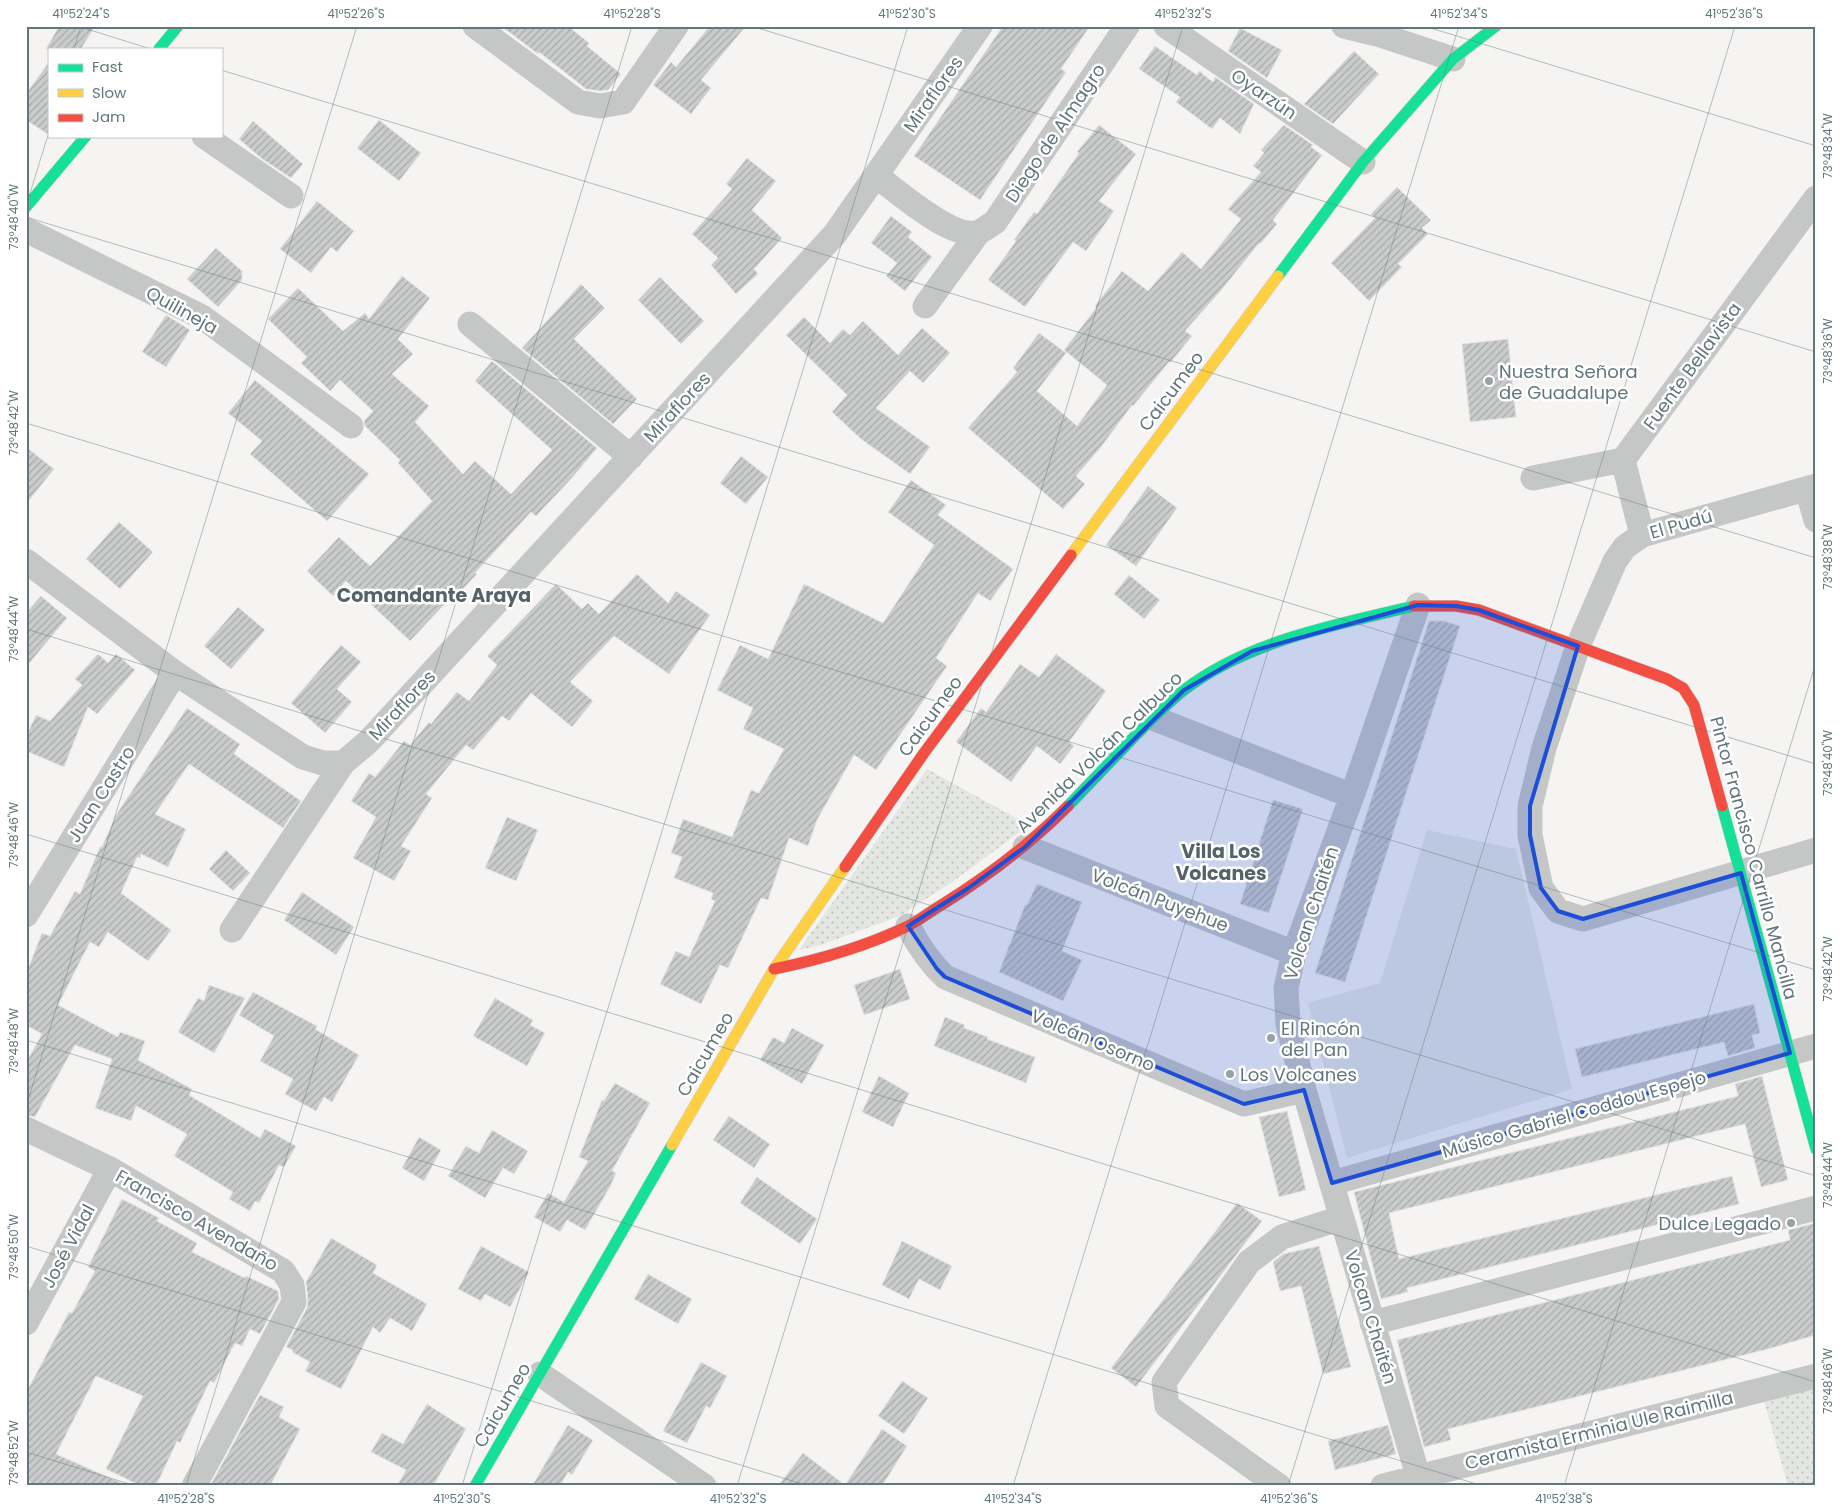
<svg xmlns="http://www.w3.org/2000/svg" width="1842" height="1512" font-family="Poppins,sans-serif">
  <defs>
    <pattern id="grass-dots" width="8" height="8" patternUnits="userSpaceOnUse" patternTransform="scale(1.25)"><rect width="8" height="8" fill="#e4e6e1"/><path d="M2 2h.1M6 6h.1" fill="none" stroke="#bcbfbb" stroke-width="1.8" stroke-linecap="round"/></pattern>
    <pattern id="building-hatch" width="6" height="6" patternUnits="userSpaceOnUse" patternTransform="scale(1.25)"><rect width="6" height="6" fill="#cacccc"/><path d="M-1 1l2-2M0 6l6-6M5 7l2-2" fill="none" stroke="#a7aaab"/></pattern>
  </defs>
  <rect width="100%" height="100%" fill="#f5f4f3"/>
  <!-- grass -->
  <path fill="url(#grass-dots)" d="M 927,769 L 1029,825 L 958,878 L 902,915 L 821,945 L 799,950 Z
    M 1816,1386 L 1816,1486 L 1788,1486 L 1764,1401 Z"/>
  <!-- green -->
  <path fill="#e4e6e1" d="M 1427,830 L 1516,849 L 1572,1089 L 1347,1158 L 1308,1003 L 1380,983 Z"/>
  <!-- building -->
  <path fill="url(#building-hatch)" stroke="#e4e4e3" d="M 59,26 L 95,26 L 81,49 L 46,49 Z
    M 501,26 L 568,26 L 589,43 L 587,46 L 621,74 L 608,90 L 600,91 L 586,89 L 539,52 L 538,54 Z
    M 710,26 L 746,26 L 701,80 L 711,88 L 691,114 L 653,85 L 671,62 L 676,67 Z
    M 1003,26 L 1090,26 L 1061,69 L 1066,72 L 980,200 L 914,156 Z
    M 1240,28 L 1282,50 L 1267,78 L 1228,51 Z
    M 1155,46 L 1197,75 L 1199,71 L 1213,82 L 1215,77 L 1254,104 L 1240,134 L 1220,118 L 1212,129 L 1176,102 L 1180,97 L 1139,69 Z
    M 1354,51 L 1379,74 L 1333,124 L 1304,104 Z
    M 49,62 L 49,135 L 26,120 L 26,94 Z
    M 379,120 L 421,153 L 399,181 L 357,148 Z
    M 253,121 L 303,164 L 291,178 L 261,158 L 239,139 Z
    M 1099,125 L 1136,154 L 1099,201 L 1114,211 L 1086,251 L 1073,242 L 1025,307 L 988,280 L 1016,241 L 1014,240 L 1034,212 L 1037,214 L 1079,153 L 1077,152 Z
    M 1284,125 L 1313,145 L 1311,147 L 1322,155 L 1273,220 L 1277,224 L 1260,244 L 1259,243 L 1223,288 L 1185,331 L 1192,336 L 1170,363 L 1169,362 L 1133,406 L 1132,405 L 1101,447 L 1076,476 L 1085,484 L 1063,509 L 968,428 L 1017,372 L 1013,368 L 1039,333 L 1066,353 L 1037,391 L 1077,426 L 1107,385 L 1064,350 L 1096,308 L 1095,306 L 1122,271 L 1148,291 L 1182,252 L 1201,269 L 1241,219 L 1228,209 L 1261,172 L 1253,166 L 1264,153 L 1261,150 Z
    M 747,158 L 776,181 L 752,210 L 782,238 L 754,269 L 758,274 L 736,294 L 711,265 L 718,258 L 692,234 L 732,189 L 726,184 Z
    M 1397,187 L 1431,220 L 1422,228 L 1428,234 L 1398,264 L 1402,267 L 1369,301 L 1331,263 L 1375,218 L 1371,214 Z
    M 317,201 L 354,231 L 337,252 L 331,247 L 311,273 L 280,249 Z
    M 891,216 L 912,232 L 908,237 L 932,257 L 905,291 L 886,276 L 897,263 L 871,243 Z
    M 216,248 L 242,271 L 242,280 L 218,307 L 187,279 Z
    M 402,276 L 430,298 L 398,339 L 413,354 L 392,374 L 429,406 L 415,422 L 463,474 L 475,461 L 511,494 L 552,450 L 475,381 L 492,361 L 597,448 L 571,479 L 536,516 L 531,512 L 475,573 L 477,574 L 460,592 L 458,590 L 410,641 L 346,581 L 333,596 L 307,571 L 339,537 L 370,566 L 432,501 L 398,463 L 400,460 L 365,426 L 364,421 L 373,411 L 340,380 L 330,391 L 301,363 L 307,357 L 268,319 L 298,288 L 343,331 L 365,313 L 369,319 Z
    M 660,277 L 704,321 L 681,344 L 638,300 Z
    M 581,284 L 605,308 L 574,339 L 637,399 L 613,424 L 522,348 Z
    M 166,315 L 190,330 L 166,367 L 142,352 Z
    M 804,317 L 830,343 L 843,329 L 850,335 L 863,321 L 898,355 L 922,328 L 950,353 L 923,383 L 910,371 L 876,408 L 930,447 L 910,474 L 861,439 L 832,412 L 847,395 L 786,335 Z
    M 1508,339 L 1516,417 L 1470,422 L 1462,344 Z
    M 255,380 L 369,474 L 327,521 L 250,454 L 262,441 L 228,413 Z
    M 26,447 L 54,469 L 26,504 Z
    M 741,456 L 768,477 L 746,504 L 720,483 Z
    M 911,480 L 946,505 L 938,515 L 1013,569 L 990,601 L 978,593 L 936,658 L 947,666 L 876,770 L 854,755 L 817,820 L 808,846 L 789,838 L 768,900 L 761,898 L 728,968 L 720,965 L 701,1004 L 660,984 L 676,951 L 689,957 L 715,901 L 711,899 L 713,893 L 674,878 L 682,857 L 671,853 L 683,819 L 732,837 L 751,790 L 759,793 L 784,749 L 743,729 L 753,708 L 717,690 L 740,645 L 768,659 L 804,584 L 883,623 L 934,545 L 888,512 Z
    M 1148,486 L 1177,508 L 1136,566 L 1106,545 Z
    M 119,522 L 153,552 L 120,589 L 86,559 Z
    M 637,574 L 668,603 L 676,591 L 710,615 L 669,674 L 614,636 L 570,682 L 593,701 L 572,727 L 531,693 L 509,721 L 502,716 L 473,750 L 466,745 L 426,794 L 432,798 L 401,846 L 411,851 L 394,881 L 353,858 L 376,817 L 351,801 L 369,773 L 375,777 L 404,741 L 410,745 L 429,722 L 431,724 L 457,692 L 469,701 L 497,665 L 487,656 L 556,584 L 582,609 L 588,603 L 599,614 Z
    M 1129,575 L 1160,600 L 1144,619 L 1114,594 Z
    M 41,596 L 67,618 L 26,667 L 26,613 Z
    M 238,607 L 265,630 L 231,669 L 204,646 Z
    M 1429,621 L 1444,621 L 1460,626 L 1345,982 L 1315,973 Z
    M 341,645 L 361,662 L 337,689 L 352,702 L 325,733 L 291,703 Z
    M 98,654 L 108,663 L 116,654 L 135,670 L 97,714 L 88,707 L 64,767 L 26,751 L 26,737 L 36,715 L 50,721 L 82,685 L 75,679 Z
    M 1056,654 L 1106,691 L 1069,742 L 1074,746 L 1060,764 L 1037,746 L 1011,782 L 956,742 L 981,708 L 986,712 L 1020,664 L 1039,677 Z
    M 187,708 L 240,744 L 234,754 L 301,801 L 283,828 L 189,764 L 155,814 L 186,829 L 168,867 L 141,854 L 140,858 L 137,857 L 121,893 L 171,930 L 148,961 L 108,932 L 99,947 L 90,942 L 58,1005 L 118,1037 L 120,1032 L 145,1041 L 138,1060 L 192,1089 L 189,1095 L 260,1138 L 265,1129 L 296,1146 L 284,1167 L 279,1165 L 259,1203 L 255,1201 L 250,1211 L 229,1199 L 233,1192 L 174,1156 L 187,1134 L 136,1106 L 131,1121 L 95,1108 L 112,1059 L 75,1045 L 35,1117 L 26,1115 L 26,1063 L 42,1034 L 26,1025 L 26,974 L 42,933 L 50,936 L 75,891 L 80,894 L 100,847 L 102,847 L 116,815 Z
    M 1273,800 L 1303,809 L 1269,913 L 1240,904 Z
    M 507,817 L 538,830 L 516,881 L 485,868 Z
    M 226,850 L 250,873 L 233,891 L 209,869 Z
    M 1037,884 L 1082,902 L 1062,951 L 1082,960 L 1063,1001 L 999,972 L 1025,905 L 1027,905 Z
    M 302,892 L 354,927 L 336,955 L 284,920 Z
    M 900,969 L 910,999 L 864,1015 L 854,985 Z
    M 209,985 L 245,998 L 214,1053 L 178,1032 L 198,998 L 204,1001 Z
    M 253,992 L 317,1026 L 315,1029 L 359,1055 L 332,1102 L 324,1097 L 316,1111 L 285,1094 L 293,1079 L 260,1061 L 274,1036 L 239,1015 Z
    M 495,998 L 533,1020 L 530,1025 L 545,1033 L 527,1066 L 473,1036 Z
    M 1754,1004 L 1760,1033 L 1752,1035 L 1755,1048 L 1728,1056 L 1724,1042 L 1582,1077 L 1575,1049 Z
    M 945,1017 L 965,1025 L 964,1028 L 988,1037 L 987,1039 L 1035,1057 L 1026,1083 L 934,1046 Z
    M 792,1028 L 824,1045 L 802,1084 L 760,1060 L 773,1037 L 784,1043 Z
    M 879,1076 L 909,1093 L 893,1127 L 862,1112 Z
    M 1762,1076 L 1788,1180 L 1761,1187 L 1745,1124 L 1389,1213 L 1399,1259 L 1732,1176 L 1739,1204 L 1407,1288 L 1408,1292 L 1381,1299 L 1354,1192 L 1738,1096 L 1735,1084 Z
    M 615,1083 L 650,1103 L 612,1171 L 616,1173 L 611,1185 L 585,1230 L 567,1220 L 560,1232 L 534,1217 L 548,1193 L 564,1202 L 588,1161 L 579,1157 L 602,1100 L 604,1101 Z
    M 1287,1111 L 1306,1190 L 1279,1197 L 1259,1117 Z
    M 729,1116 L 770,1144 L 754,1168 L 713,1140 Z
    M 492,1130 L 528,1151 L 514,1174 L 503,1168 L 485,1198 L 448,1176 L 466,1146 L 479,1153 Z
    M 419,1137 L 441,1150 L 424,1181 L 402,1168 Z
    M 757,1177 L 817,1219 L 800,1244 L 740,1203 Z
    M 122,1199 L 159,1218 L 157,1221 L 197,1243 L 192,1252 L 245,1278 L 246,1276 L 278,1291 L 279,1299 L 260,1334 L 250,1329 L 242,1346 L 235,1343 L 214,1383 L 210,1381 L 180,1443 L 177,1441 L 156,1486 L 141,1486 L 106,1469 L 143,1396 L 96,1376 L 56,1454 L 128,1486 L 36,1486 L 26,1480 L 26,1393 L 69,1312 L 72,1313 L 95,1271 L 88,1267 Z
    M 1237,1203 L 1262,1221 L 1136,1387 L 1111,1368 Z
    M 1816,1223 L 1816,1335 L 1768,1349 L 1448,1429 L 1451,1440 L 1424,1447 L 1397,1340 L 1790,1240 L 1788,1230 Z
    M 331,1238 L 377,1265 L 373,1273 L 427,1304 L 412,1331 L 390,1318 L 380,1333 L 373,1327 L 341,1389 L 305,1371 L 310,1362 L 292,1352 L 293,1350 L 286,1347 L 307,1308 L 308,1300 L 306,1282 Z
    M 902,1241 L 952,1266 L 940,1290 L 919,1279 L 909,1299 L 882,1285 Z
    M 481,1246 L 529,1272 L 510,1307 L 485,1294 L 481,1301 L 458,1289 Z
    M 1319,1246 L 1351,1367 L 1323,1374 L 1301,1286 L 1280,1291 L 1273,1262 L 1283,1254 Z
    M 648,1274 L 692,1299 L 678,1324 L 634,1299 Z
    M 701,1362 L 727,1376 L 710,1408 L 706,1406 L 687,1443 L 663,1431 Z
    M 902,1381 L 928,1398 L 904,1434 L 878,1416 Z
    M 260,1395 L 284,1407 L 279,1417 L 300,1429 L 270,1486 L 210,1486 Z
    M 427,1404 L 466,1429 L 433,1486 L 397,1486 L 406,1470 L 371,1452 L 382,1433 L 403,1444 Z
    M 568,1425 L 593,1440 L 572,1475 L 568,1472 L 560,1486 L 532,1486 Z
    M 1388,1425 L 1396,1454 L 1335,1470 L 1328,1441 Z
    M 882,1429 L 907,1446 L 882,1486 L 778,1486 L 803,1453 L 845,1485 Z"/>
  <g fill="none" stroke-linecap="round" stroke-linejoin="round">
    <defs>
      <path id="fast" d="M 159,49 L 178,26
        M 26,207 L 86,136
        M 1278,276 L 1363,162 L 1453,59 L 1496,26
        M 1068,806 C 1089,784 1110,762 1131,740 C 1148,723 1165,705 1184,690 C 1249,640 1336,625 1414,606
        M 1722,806 L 1816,1149
        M 475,1486 L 672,1145"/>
      <path id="slow" d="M 1071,555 L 1278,276
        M 672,1145 L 774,969 L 845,867"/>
      <path id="jam" d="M 1414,606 L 1456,606 L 1479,610 L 1667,679 L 1683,688 L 1694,705 L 1722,806
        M 845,867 L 924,753 L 1071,555
        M 774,969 C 818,960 867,946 908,926 C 920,920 931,911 943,904 C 988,876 1030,844 1068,806"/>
    </defs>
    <!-- fast casing -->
    <use href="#fast" stroke="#cfd0d0" stroke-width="12"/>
    <!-- slow casing -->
    <use href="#slow" stroke="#cfd0d0" stroke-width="12"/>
    <!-- jam casing -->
    <use href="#jam" stroke="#cfd0d0" stroke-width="12"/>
    <!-- street -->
    <path stroke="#c5c7c7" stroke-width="25" d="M 475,26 L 578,102 L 600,106 L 623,102 L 676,26
      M 1166,26 L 1363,162
      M 1344,26 L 1377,34 L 1453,59
      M 204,136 L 291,196
      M 877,176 C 896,191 954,241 979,232 C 984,230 990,225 995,222 L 1127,26
      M 26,230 L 202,317 L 351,426
      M 925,306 L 978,233
      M 470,324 L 631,457
      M 1623,460 L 1642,535
      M 1533,478 L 1623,460 L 1816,198
      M 1816,486 L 1642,535 L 1625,547 L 1615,561 L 1598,600 L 1578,646 L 1544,748 L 1530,806 L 1530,835 L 1541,888 L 1558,911 L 1583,919 L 1816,850
      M 1807,489 L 1816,520
      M 26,561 L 175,673 L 303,757 L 323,763 L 343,763 L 369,741 L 835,234 L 980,26
      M 1418,605 L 1352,796 L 1294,953 L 1286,988 L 1288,1024 L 1304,1090 L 1421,1486
      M 1153,718 L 1352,796
      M 1025,847 L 1294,953
      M 26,915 L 175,673
      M 908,926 C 918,945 929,962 945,977 L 1244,1104 L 1304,1090
      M 232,930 L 343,763
      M 26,1129 L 110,1169 L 283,1271 L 292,1285 L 294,1302 L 194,1486
      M 1332,1183 L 1816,1046
      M 26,1323 L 110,1169
      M 1372,1323 L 1816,1208
      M 540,1374 L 704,1486
      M 1279,1486 L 1167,1406 L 1164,1382 L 1249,1262 L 1282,1237 L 1341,1218
      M 1383,1486 L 1816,1376"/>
    <!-- fast -->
    <use href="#fast" stroke="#16e098" stroke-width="11"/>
    <!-- slow -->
    <use href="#slow" stroke="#ffcf43" stroke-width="11"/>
    <!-- jam -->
    <use href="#jam" stroke="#f24e42" stroke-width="11"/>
  </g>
  <!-- marked area -->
  <path fill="#1d4ed8" fill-opacity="0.2" stroke="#1d4ed8" stroke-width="4" stroke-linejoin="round" d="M 1418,605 L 1456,606 L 1479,610 L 1578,646 L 1530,806 L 1530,835 L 1541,888 L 1558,911 L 1583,919 L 1741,873 L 1790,1053 L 1332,1183 L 1304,1090 L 1244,1104 L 945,977 L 937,969 L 908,926 L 967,889 L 1025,847 L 1184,690 L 1252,651 Z"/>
  <!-- ticks -->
  <path fill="none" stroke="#62777b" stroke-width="1" stroke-opacity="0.45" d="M 77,26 L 151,49M 751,26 L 1816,352M 1424,26 L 1816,146M 74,49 L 81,26M 221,70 L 1816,558M 26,206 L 49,132M 26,217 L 1816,764M 26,423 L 1816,970M 26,629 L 1816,1176M 26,834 L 1816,1382M 26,1040 L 1483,1486M 26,1107 L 357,26M 26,1246 L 809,1486M 26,1452 L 136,1486M 186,1486 L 632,26M 462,1486 L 908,26M 737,1486 L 1183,26M 1013,1486 L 1459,26M 1288,1486 L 1735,26M 1564,1486 L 1816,662"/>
  <!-- markers -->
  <g fill="#95a3a5" stroke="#fff" stroke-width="2">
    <circle cx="1489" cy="381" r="5"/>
    <circle cx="1271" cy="1038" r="5"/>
    <circle cx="1230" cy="1074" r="5"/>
    <circle cx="1791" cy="1223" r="5"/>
  </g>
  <g text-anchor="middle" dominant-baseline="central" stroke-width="5" stroke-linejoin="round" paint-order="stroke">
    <!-- street labels -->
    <g font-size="18" fill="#62777b" stroke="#fff">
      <text transform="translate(933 94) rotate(-55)">Miraflores</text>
      <text transform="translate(1264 94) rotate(34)">Oyarzún</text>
      <text transform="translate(1055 133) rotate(-56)">Diego de Almagro</text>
      <text transform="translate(182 310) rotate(29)">Quilineja</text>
      <text transform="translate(1692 366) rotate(-54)">Fuente Bellavista</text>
      <text transform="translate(1171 391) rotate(-53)">Caicumeo</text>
      <text transform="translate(677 407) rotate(-47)">Miraflores</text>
      <text transform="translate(1681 524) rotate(-16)">El Pudú</text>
      <text transform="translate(402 705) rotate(-47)">Miraflores</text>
      <text transform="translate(930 716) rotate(-54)">Caicumeo</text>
      <text transform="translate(1099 752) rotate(-44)">Avenida Volcán Calbuco</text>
      <text transform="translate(101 794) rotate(-58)">Juan Castro</text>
      <text transform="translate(1754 858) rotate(75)">Pintor Francisco Carrillo Mancilla</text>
      <text transform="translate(1160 900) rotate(21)">Volcán Puyehue</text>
      <text transform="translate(1311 913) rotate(-72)">Volcan Chaitén</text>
      <text transform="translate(1093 1040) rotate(23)">Volcán Osorno</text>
      <text transform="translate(705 1054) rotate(-60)">Caicumeo</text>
      <text transform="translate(1574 1114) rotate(-16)">Músico Gabriel Coddou Espejo</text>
      <text transform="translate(197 1220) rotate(30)">Francisco Avendaño</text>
      <text transform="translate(68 1246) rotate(-62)">José Vidal</text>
      <text transform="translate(1371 1317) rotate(73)">Volcan Chaitén</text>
      <text transform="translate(502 1405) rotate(-60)">Caicumeo</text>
      <text transform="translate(1599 1430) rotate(-14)">Ceramista Erminia Ule Raimilla</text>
    </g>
    <!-- poi labels -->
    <g font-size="18" fill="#62777b" stroke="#fff" text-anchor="start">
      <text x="1499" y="371">Nuestra Señora<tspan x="1499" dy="21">de Guadalupe</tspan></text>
      <text x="1281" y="1028">El Rincón<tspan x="1281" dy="21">del Pan</tspan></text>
      <text x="1240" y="1074">Los Volcanes</text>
      <text x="1781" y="1223" text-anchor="end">Dulce Legado</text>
    </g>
    <!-- neighbourhood labels -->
    <g font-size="19" font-weight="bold" fill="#546367" stroke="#fff">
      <text x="434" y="595">Comandante Araya</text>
      <text x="1221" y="851">Villa Los<tspan x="1221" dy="22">Volcanes</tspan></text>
    </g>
  </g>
  <!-- border -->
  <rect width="1842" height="1512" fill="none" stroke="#ffffff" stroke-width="55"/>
  <!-- legend -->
  <rect x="48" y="48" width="175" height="90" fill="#ffffff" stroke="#c0c9ca"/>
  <rect x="58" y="64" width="25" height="8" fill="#16e098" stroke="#c0c9ca"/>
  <text x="92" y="72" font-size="15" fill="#62777b">Fast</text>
  <rect x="58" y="89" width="25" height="8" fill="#ffcf43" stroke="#c0c9ca"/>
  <text x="92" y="98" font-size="15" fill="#62777b">Slow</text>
  <rect x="58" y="114" width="25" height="8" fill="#f24e42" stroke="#c0c9ca"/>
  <text x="92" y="122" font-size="15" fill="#62777b">Jam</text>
  <rect x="28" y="28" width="1786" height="1456" fill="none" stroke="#62777b" stroke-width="2"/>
  <g font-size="12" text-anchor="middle" fill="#62777b">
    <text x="81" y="18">41°52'24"S</text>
    <text x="356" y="18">41°52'26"S</text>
    <text x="632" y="18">41°52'28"S</text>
    <text x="907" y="18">41°52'30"S</text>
    <text x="1183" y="18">41°52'32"S</text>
    <text x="1459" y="18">41°52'34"S</text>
    <text x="1734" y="18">41°52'36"S</text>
    <text transform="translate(1828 146) rotate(-90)" y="4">73°48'34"W</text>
    <text transform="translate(14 217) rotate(-90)" y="4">73°48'40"W</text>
    <text transform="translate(1828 351) rotate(-90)" y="4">73°48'36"W</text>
    <text transform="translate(14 423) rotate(-90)" y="4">73°48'42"W</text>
    <text transform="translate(1828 557) rotate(-90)" y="4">73°48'38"W</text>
    <text transform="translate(14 629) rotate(-90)" y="4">73°48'44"W</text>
    <text transform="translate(1828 763) rotate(-90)" y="4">73°48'40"W</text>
    <text transform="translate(14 835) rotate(-90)" y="4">73°48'46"W</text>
    <text transform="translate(1828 969) rotate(-90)" y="4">73°48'42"W</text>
    <text transform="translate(14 1041) rotate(-90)" y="4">73°48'48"W</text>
    <text transform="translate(1828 1175) rotate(-90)" y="4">73°48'44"W</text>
    <text transform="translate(14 1247) rotate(-90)" y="4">73°48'50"W</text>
    <text transform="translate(1828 1381) rotate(-90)" y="4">73°48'46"W</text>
    <text transform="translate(14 1453) rotate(-90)" y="4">73°48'52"W</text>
    <text x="186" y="1503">41°52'28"S</text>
    <text x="462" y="1503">41°52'30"S</text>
    <text x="738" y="1503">41°52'32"S</text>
    <text x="1013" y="1503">41°52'34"S</text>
    <text x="1289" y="1503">41°52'36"S</text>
    <text x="1564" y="1503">41°52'38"S</text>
  </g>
</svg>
